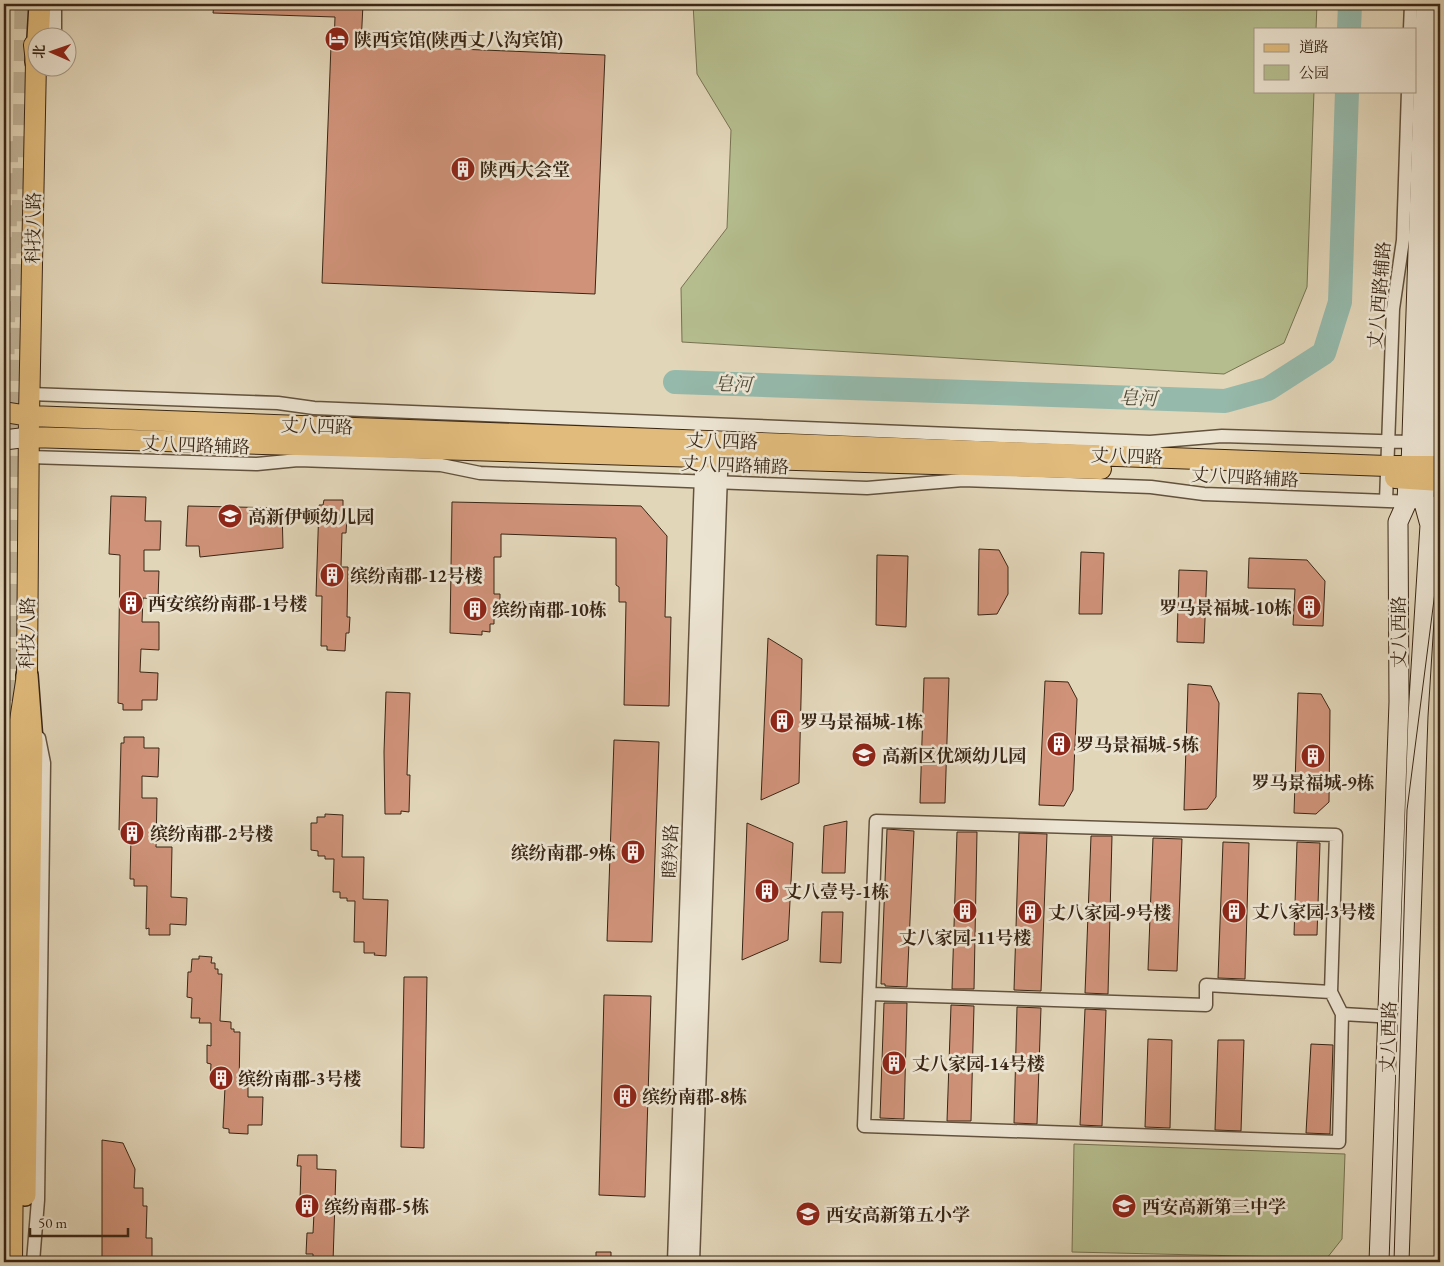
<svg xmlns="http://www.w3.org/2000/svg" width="1444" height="1266" font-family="'EB Garamond','Noto Serif SC',serif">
  <rect width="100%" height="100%" fill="#e2d6b9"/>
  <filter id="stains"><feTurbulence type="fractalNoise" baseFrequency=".004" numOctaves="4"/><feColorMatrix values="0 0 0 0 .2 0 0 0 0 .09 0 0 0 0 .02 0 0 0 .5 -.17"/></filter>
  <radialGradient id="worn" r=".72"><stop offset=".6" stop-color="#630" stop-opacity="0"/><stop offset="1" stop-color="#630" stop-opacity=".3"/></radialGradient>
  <!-- green -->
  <path fill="#b5bd8e" stroke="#777252" d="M 693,4 L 1317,4 L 1316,29 L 1255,29 L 1255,91 L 1314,91 L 1307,287 L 1284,343 L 1224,374 L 682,342 L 681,288 L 727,228 L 731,130 L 697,74 Z
    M 1074,1144 L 1345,1154 L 1342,1239 L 1327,1258 L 1072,1252 Z"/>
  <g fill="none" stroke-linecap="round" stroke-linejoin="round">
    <!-- river -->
    <path stroke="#95b9ab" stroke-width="24" d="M 1349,29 L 1350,4
      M 675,382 L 1225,401 L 1268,389 L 1324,353 L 1340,302 L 1347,91"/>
  </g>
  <!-- building -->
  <path fill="#d0937a" stroke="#392615" d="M 214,4 L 363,4 L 361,45 L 605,55 L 595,294 L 322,283 L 331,45 L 334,45 L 335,17 L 213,13 Z
    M 111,496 L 146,497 L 145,521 L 161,521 L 160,550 L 144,550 L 144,571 L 159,571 L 158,599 L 143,598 L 142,622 L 159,622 L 159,650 L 141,649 L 140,672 L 158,673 L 157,700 L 142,700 L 142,710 L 123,710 L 123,704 L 118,703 L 120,555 L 109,554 Z
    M 324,500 L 343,500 L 343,517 L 347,517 L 346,533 L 342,533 L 341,567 L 348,567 L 347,617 L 350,617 L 349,633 L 346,633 L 345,651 L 327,650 L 327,646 L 321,646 L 322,596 L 316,596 L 319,505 L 323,505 Z
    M 452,502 L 641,506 L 667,536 L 665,617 L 671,617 L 669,706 L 624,705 L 626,602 L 619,602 L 619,587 L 616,585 L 616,538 L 501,534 L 501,557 L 494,557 L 494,594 L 500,594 L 500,615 L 494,615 L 494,624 L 490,624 L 490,632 L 482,631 L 482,635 L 450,633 Z
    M 188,506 L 282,508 L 283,548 L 200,557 L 199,546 L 186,546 Z
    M 979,549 L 999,550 L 1008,567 L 1008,594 L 997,614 L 978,615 Z
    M 1081,552 L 1104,553 L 1102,614 L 1079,614 Z
    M 877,555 L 908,556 L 906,627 L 876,625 Z
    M 1249,558 L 1307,560 L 1325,581 L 1323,626 L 1293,625 L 1295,589 L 1248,588 Z
    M 1179,570 L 1207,571 L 1204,643 L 1177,642 Z
    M 768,638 L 802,659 L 799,783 L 761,800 Z
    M 924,678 L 949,678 L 945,803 L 920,803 Z
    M 1045,681 L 1068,682 L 1077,699 L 1073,790 L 1064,806 L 1039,805 Z
    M 1188,684 L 1211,686 L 1219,703 L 1216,797 L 1207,809 L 1184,810 Z
    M 386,692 L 410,693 L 407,775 L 410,775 L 409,812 L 401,811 L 401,814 L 385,814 L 384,752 Z
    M 1298,693 L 1321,694 L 1330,710 L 1329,802 L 1316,814 L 1294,813 Z
    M 124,737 L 144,737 L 144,748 L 159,748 L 158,777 L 142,776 L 142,798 L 157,798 L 156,847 L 172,847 L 171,897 L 187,898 L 186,925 L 170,924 L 170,935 L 149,935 L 149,928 L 146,929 L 147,886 L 134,886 L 134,879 L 130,879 L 131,837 L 122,837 L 122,830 L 119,830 L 121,743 L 124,743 Z
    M 614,740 L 659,742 L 652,942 L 607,941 Z
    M 325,814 L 343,815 L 342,857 L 364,857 L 363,899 L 388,900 L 386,956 L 374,955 L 375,953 L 364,953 L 364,942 L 354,942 L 355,901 L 347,901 L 347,898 L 340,898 L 340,892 L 333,892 L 334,859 L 325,859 L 325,856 L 318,856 L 318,851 L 311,850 L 311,823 L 317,823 L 317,817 L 325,817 Z
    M 847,821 L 845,873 L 822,873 L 824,826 Z
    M 747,823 L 793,843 L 788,940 L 742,960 Z
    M 887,829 L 914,831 L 907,987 L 885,986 L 885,984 L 881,984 Z
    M 957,832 L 977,832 L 974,989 L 952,989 Z
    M 1019,833 L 1047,834 L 1041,991 L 1014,990 Z
    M 1091,836 L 1112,836 L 1108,994 L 1085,993 Z
    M 1153,838 L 1182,839 L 1177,971 L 1148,970 Z
    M 1223,842 L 1249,843 L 1245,979 L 1218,978 Z
    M 1297,842 L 1320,843 L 1317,935 L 1294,935 Z
    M 822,912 L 843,912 L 841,963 L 820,962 Z
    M 199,956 L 212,957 L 211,963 L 215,963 L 215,969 L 218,969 L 218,974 L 222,974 L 220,1021 L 231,1022 L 231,1029 L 234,1029 L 234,1032 L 240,1032 L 239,1086 L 248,1086 L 248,1097 L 263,1097 L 262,1125 L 248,1125 L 248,1134 L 229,1133 L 229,1129 L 223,1128 L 225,1087 L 218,1086 L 218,1082 L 210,1082 L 211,1064 L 207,1063 L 207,1045 L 211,1046 L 211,1023 L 199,1023 L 200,1018 L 191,1018 L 192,998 L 187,997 L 188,972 L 191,972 L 192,959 L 199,959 Z
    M 404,977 L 427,977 L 424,1148 L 401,1147 Z
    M 604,995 L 651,996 L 645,1197 L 599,1195 Z
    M 884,1003 L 907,1003 L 904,1119 L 880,1118 Z
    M 951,1005 L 974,1006 L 971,1121 L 947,1121 Z
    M 1017,1007 L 1041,1008 L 1037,1124 L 1014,1123 Z
    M 1085,1009 L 1106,1010 L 1102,1126 L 1080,1125 Z
    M 1148,1039 L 1172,1040 L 1170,1128 L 1145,1127 Z
    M 1218,1040 L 1244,1040 L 1241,1131 L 1215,1130 Z
    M 1311,1044 L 1333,1045 L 1330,1134 L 1306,1133 Z
    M 102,1140 L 123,1143 L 135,1169 L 134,1188 L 143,1188 L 143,1206 L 147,1206 L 146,1238 L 152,1238 L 152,1262 L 102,1262 Z
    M 298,1155 L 317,1155 L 317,1169 L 336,1170 L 333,1262 L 313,1262 L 313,1254 L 306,1254 L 307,1233 L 313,1233 L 314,1213 L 297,1212 L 297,1200 L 300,1200 L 301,1166 L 297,1166 Z
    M 596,1252 L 611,1252 L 611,1262 L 596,1262 Z"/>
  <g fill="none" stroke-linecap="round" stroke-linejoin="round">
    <!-- trunk-tunnel -->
    <path stroke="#c0b398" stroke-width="21" stroke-dasharray="21 11" stroke-linecap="butt" d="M 4,354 L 8,131
      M 12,733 L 21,325 L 25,4"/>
    <defs>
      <path id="minor" d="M 1410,29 L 1411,4
        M 55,38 L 55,4
        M 30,394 L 278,403 L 314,408 L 1150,442 L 1222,436 L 1440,443
        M 29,457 L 257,464 L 298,460 L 441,465 L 480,473 L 867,488 L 963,480 L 1151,487 L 1204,494 L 1440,503
        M 1386,501 L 1393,309 L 1403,240 L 1408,91
        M 1331,992 L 1336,835 L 876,821 L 864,1126 L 1339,1142 L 1342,1014
        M 870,994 L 1206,1005 L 1206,985 L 1331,992 L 1342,1014 L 1377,1016 L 1389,1019
        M 33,1262 L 38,1200 L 44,763 L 39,738"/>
      <path id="tertiary" d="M 676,1262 L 704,445
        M 691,1262 L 720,445"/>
      <path id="secondary" d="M 4,440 L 29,437
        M 1379,1262 L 1399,702 L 1398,522 L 1407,502 L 1408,479 L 1411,467 L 1426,4
        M 1399,1262 L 1418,716 L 1430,525 L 1424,503 L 1440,4"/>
      <path id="primary" d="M 4,412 L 29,416 L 84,418 L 1387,466 L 1440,466
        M 29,437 L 1101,469
        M 1395,478 L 1440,481
        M 12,1262 L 17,740 L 27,675 L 29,416 L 36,62 L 34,45"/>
      <path id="trunk" d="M 38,38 L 40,4
        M 36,62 L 38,38
        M 25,1195 L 32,741 L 27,675"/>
    </defs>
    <!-- minor casing -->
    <use href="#minor" stroke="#63523e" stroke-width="15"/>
    <!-- tertiary casing -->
    <use href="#tertiary" stroke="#63523e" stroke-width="19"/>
    <!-- secondary casing -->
    <use href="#secondary" stroke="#392615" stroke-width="21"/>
    <!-- primary casing -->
    <use href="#primary" stroke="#392615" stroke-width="22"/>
    <!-- trunk casing -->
    <use href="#trunk" stroke="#392615" stroke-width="24"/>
    <!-- minor -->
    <use href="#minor" stroke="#ece4d2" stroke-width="12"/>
    <!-- tertiary -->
    <use href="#tertiary" stroke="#ece4d2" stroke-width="16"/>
    <!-- secondary -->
    <use href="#secondary" stroke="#ece4d2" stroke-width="19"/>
    <!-- primary -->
    <use href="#primary" stroke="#e1bb7c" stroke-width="20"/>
    <!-- trunk -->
    <use href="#trunk" stroke="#e1bb7c" stroke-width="21"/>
    <!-- tram -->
    <path stroke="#392615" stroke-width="1" d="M 1394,1262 L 1407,810 L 1440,553"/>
  </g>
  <!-- icons -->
  <defs>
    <symbol id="hotel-disc" viewBox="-11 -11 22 22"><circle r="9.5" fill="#8f2418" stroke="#ece4d2"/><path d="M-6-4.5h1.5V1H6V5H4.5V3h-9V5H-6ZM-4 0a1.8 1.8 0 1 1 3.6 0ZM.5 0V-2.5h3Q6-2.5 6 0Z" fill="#fff"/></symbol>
    <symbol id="building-disc" viewBox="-11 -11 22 22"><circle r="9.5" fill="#8f2418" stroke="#ece4d2"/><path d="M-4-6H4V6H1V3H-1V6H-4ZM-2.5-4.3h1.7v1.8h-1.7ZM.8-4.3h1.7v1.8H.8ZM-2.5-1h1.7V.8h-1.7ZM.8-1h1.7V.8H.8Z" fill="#fff"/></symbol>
    <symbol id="school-disc" viewBox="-11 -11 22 22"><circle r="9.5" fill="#8f2418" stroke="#ece4d2"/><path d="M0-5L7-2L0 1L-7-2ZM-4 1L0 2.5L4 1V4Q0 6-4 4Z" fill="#fff"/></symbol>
  </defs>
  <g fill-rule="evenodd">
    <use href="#hotel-disc" x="323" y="25" width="28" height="28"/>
    <use href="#building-disc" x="449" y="155" width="28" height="28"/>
    <use href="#school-disc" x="216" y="502" width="28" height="28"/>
    <use href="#building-disc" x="318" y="561" width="28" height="28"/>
    <use href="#building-disc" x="117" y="589" width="28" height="28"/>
    <use href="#building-disc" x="1295" y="593" width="28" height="28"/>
    <use href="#building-disc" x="461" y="595" width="28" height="28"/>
    <use href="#building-disc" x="768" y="707" width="28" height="28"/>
    <use href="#building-disc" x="1045" y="730" width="28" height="28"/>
    <use href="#school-disc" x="850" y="741" width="28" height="28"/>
    <use href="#building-disc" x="1299" y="742" width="28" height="28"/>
    <use href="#building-disc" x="118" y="819" width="28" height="28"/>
    <use href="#building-disc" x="619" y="838" width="28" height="28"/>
    <use href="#building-disc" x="753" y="877" width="28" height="28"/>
    <use href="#building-disc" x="951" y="897" width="28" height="28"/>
    <use href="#building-disc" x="1220" y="897" width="28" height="28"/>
    <use href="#building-disc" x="1016" y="898" width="28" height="28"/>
    <use href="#building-disc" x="880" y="1049" width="28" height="28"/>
    <use href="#building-disc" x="207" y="1064" width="28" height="28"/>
    <use href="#building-disc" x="611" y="1082" width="28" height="28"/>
    <use href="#building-disc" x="293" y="1192" width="28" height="28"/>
    <use href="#school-disc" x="1110" y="1192" width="28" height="28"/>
    <use href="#school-disc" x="794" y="1200" width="28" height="28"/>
  </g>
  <g text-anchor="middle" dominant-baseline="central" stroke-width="5" stroke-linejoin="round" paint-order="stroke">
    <!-- poi labels -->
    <g font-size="18" font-weight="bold" fill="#392615" stroke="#ece4d2" text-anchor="start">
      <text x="354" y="39">陕西宾馆(陕西丈八沟宾馆)</text>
      <text x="480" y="169">陕西大会堂</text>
      <text x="248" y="516">高新伊顿幼儿园</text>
      <text x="350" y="575">缤纷南郡-12号楼</text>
      <text x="148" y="603">西安缤纷南郡-1号楼</text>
      <text x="1292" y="607" text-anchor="end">罗马景福城-10栋</text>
      <text x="492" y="609">缤纷南郡-10栋</text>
      <text x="800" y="721">罗马景福城-1栋</text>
      <text x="1076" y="744">罗马景福城-5栋</text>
      <text x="882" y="755">高新区优颂幼儿园</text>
      <text x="1313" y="782" text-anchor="middle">罗马景福城-9栋</text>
      <text x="150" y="833">缤纷南郡-2号楼</text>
      <text x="616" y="852" text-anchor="end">缤纷南郡-9栋</text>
      <text x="784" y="891">丈八壹号-1栋</text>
      <text x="1252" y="911">丈八家园-3号楼</text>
      <text x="1048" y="912">丈八家园-9号楼</text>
      <text x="965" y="937" text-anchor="middle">丈八家园-11号楼</text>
      <text x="912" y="1063">丈八家园-14号楼</text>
      <text x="238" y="1078">缤纷南郡-3号楼</text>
      <text x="642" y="1096">缤纷南郡-8栋</text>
      <text x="324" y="1206">缤纷南郡-5栋</text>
      <text x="1142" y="1206">西安高新第三中学</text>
      <text x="826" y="1214">西安高新第五小学</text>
    </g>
    <!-- street labels -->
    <g font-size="18" fill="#392615" stroke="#ece4d2">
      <text transform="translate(33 228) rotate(-89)">科技八路</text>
      <text transform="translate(1379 295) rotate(-85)">丈八西路辅路</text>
      <text transform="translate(317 426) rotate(2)">丈八四路</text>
      <text transform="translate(722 441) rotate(2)">丈八四路</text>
      <text transform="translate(196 445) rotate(2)">丈八四路辅路</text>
      <text transform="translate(1127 456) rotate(2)">丈八四路</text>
      <text transform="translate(735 465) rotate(2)">丈八四路辅路</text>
      <text transform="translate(1245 477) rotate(3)">丈八四路辅路</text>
      <text transform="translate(1398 632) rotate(-90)">丈八西路</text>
      <text transform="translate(27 633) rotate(-89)">科技八路</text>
      <text transform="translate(670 851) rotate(-88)">瞪羚路</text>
      <text transform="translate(1388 1037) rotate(-88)">丈八西路</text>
    </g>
    <!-- water labels -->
    <g font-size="19" font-style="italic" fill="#504b3a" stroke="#ece4d2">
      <text transform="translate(733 384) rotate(2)">皂河</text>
      <text transform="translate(1138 398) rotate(2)">皂河</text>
    </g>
  </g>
  <!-- margin -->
  <rect width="1444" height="1266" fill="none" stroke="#e2d6b9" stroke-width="20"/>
  <rect x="5" y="5" width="1434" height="1256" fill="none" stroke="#392615" stroke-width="2.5"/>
  <rect x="10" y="10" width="1424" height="1246" fill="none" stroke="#392615"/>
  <!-- legend -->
  <rect x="1254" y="28" width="162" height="65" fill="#ece4d2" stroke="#a49886"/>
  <rect x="1264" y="44" width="25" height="8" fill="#e1bb7c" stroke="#a49886"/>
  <text x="1299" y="52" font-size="15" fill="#392615">道路</text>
  <rect x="1264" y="65" width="25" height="15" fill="#b5bd8e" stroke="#a49886"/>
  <text x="1299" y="78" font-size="15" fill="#392615">公园</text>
  <!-- north arrow -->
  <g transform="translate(52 52) rotate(272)"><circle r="24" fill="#ece4d2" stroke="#a49886"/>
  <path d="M0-4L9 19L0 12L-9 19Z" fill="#8f2418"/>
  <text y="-8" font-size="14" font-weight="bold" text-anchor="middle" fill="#392615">北</text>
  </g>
  <!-- scale -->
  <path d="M30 1228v8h98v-8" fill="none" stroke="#392615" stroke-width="2.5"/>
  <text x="38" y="1228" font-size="15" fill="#392615" stroke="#ece4d2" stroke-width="4" paint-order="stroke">50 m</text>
  <rect width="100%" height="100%" filter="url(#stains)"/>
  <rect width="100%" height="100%" fill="url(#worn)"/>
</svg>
